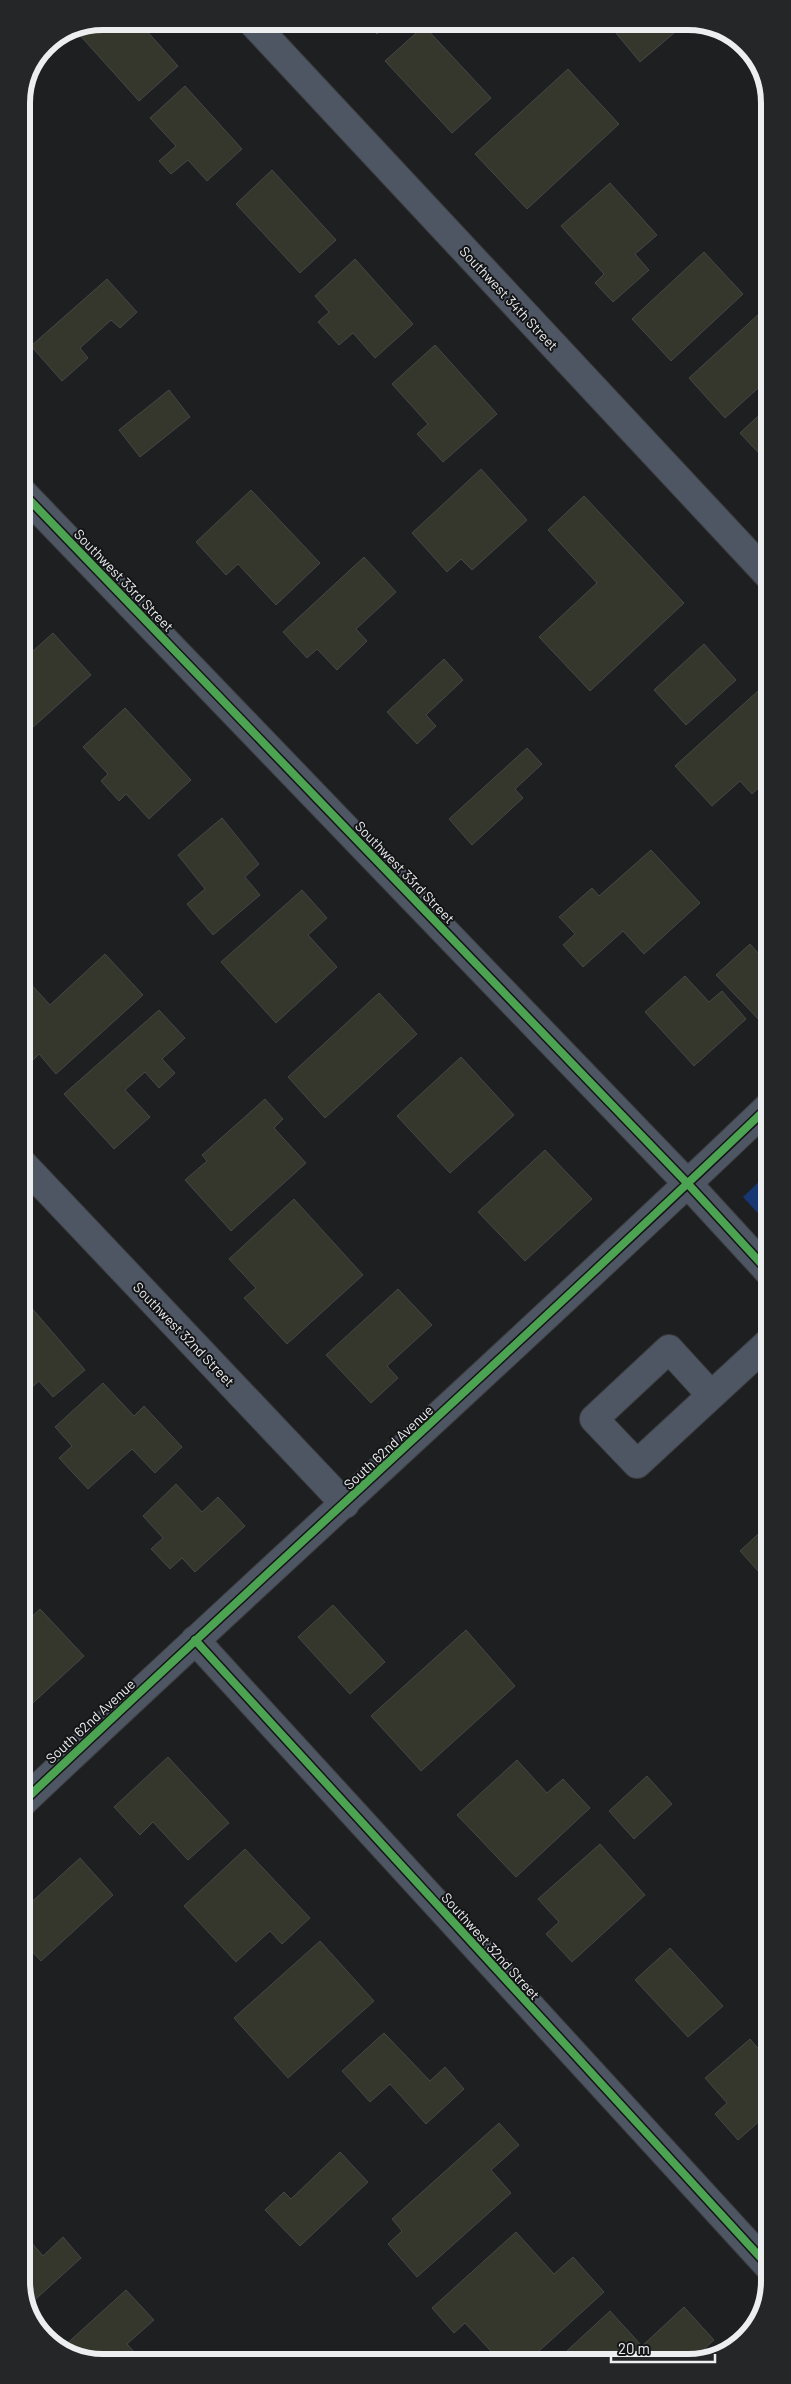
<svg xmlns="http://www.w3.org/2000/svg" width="791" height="2384" font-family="Barlow,sans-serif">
  <rect width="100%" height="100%" fill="#1e1f20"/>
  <!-- green -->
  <path fill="#163771" d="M 768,1173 L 768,1224 L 743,1197 Z"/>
  <!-- building -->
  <path fill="#35372d" stroke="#474747" d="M 103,21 L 138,21 L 178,66 L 139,101 L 77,32 Z
    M 365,21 L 391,21 L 377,34 Z
    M 606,21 L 688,21 L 640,62 Z
    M 424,26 L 491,98 L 452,133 L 385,61 Z
    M 568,69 L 619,124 L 527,209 L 475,154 Z
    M 185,86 L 242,149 L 207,181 L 188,160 L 171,174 L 159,161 L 176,146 L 150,118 Z
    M 272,170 L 336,240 L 300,273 L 236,204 Z
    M 610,183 L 657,235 L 635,254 L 649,270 L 613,302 L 595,283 L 604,274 L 561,226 Z
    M 704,252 L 743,294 L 671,361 L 632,319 Z
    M 355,259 L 413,324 L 375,358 L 353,333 L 339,345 L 318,322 L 329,312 L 315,296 Z
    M 107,279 L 137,312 L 120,328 L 111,320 L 80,348 L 88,358 L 62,381 L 31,346 Z
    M 760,313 L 767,321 L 767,380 L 725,418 L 689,378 Z
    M 435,345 L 497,414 L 443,462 L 417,434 L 428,424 L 392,384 Z
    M 169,390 L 190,417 L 140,457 L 119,430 Z
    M 767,408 L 768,463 L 740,433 Z
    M 481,469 L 527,520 L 472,570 L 461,559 L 447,572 L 412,533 Z
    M 251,490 L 320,563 L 276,605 L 238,564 L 226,575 L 196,542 Z
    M 584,496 L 684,603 L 590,691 L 539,637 L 597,583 L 548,530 Z
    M 364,557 L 396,592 L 356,629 L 367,641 L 337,670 L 317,649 L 307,658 L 283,632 Z
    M 22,599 L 29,606 L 22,613 Z
    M 53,633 L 91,675 L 22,737 L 22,661 Z
    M 704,644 L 736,680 L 686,725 L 654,690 Z
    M 444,659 L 463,680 L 426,715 L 436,726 L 417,744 L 387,712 Z
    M 758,691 L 768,702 L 768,753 L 764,756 L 768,760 L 768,779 L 752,794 L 740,781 L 712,806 L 675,766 Z
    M 125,708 L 191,780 L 149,819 L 126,794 L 119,801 L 101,781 L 108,774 L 83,747 Z
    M 527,748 L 542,764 L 515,789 L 523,798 L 472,845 L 449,819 Z
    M 222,818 L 259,864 L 245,877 L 260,895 L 213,935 L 187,904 L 205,889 L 178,855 Z
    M 651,850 L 700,903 L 644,954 L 623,931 L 583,967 L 563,945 L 575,934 L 559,917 L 592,888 L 599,896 Z
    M 302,890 L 327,918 L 308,935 L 337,967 L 276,1023 L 221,962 Z
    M 750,944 L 768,964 L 768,1021 L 764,1025 L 716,975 Z
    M 105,954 L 143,995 L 56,1074 L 39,1054 L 30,1063 L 23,1055 L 22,986 L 28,981 L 50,1005 Z
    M 685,976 L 709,1002 L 722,991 L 746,1019 L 694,1066 L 645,1012 Z
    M 379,993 L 417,1034 L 325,1118 L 288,1077 Z
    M 159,1010 L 185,1038 L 162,1059 L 175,1073 L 159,1088 L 145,1072 L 125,1090 L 150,1117 L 114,1149 L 64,1094 Z
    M 461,1057 L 514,1115 L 450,1173 L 397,1116 Z
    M 265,1099 L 283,1119 L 274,1128 L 306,1163 L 231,1231 L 185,1180 L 207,1161 L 202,1155 Z
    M 545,1150 L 592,1199 L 525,1261 L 478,1212 Z
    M 294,1199 L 363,1275 L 287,1344 L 244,1298 L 256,1288 L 229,1259 Z
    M 398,1289 L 432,1325 L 387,1366 L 398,1378 L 371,1403 L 326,1355 Z
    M 23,1298 L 85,1370 L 53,1397 L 39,1381 L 23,1395 Z
    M 103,1383 L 134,1416 L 144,1406 L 182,1447 L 155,1473 L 132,1449 L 88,1489 L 59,1458 L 72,1446 L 55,1427 Z
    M 176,1484 L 202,1512 L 218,1497 L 245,1526 L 195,1572 L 182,1558 L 170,1569 L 151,1549 L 163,1538 L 143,1516 Z
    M 769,1524 L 769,1583 L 740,1551 Z
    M 333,1605 L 385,1662 L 350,1694 L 298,1637 Z
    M 40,1609 L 84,1656 L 23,1712 L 23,1625 Z
    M 466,1630 L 515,1686 L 421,1771 L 371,1716 Z
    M 769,1751 L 769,1772 L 759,1759 Z
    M 168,1757 L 229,1823 L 188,1860 L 153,1822 L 140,1835 L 114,1807 Z
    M 517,1760 L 547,1793 L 563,1779 L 590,1808 L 516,1877 L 457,1815 Z
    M 647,1776 L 672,1804 L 634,1839 L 609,1811 Z
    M 600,1844 L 645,1895 L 572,1962 L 546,1934 L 559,1922 L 538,1899 Z
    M 245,1849 L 310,1918 L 282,1944 L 270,1931 L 236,1962 L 184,1906 Z
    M 80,1858 L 113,1895 L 41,1961 L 24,1943 L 24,1909 Z
    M 320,1941 L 374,2001 L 288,2078 L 234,2018 Z
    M 670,1948 L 723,2006 L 688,2037 L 635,1980 Z
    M 384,2033 L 430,2081 L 445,2067 L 464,2089 L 426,2124 L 390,2084 L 370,2102 L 342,2071 Z
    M 750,2039 L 769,2061 L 770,2112 L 738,2140 L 715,2114 L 727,2103 L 705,2078 Z
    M 499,2123 L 519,2145 L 491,2170 L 511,2193 L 417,2277 L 388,2244 L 402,2231 L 392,2219 Z
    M 340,2152 L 368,2182 L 300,2246 L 265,2210 L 284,2192 L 291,2199 Z
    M 516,2232 L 554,2274 L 573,2257 L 604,2292 L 528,2361 L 500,2361 L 465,2323 L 454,2333 L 432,2308 Z
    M 24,2234 L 43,2256 L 63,2237 L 81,2258 L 27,2307 L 24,2302 Z
    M 126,2290 L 154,2320 L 127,2344 L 143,2362 L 97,2363 L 62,2348 Z
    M 684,2307 L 714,2340 L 692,2360 L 556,2361 L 610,2311 L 642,2346 Z"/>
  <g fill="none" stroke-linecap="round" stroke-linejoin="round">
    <defs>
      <path id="minor" d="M 251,21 L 768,575
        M 22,492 L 688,1184 L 768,1271
        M 23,1164 L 345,1504
        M 711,1395 L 669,1349 L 594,1419 L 637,1464 L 769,1342
        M 195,1640 L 770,2268
        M 23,1802 C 270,1568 523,1342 768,1107"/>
    </defs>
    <!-- minor casing -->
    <use href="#minor" stroke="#3b3c3d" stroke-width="30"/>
    <!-- minor -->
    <use href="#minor" stroke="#4e5563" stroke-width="28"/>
    <defs>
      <path id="cycleway" d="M 22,492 L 688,1184 L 768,1271
        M 195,1640 L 770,2268
        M 23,1802 C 270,1568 523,1342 768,1107"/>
    </defs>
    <!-- cycleway casing -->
    <use href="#cycleway" stroke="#141517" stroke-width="11"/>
    <!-- cycleway -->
    <use href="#cycleway" stroke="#4ca352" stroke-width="8"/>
  </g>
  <g text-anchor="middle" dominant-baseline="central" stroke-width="4" stroke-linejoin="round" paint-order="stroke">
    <!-- street labels -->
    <g font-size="14" fill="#edeef0" stroke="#141517">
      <text transform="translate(509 298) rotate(47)">Southwest 34th Street</text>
      <text transform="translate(124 580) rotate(46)">Southwest 33rd Street</text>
      <text transform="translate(405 872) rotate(46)">Southwest 33rd Street</text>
      <text transform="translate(184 1334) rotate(46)">Southwest 32nd Street</text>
      <text transform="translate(388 1447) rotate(-43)">South 62nd Avenue</text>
      <text transform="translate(90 1721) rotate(-43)">South 62nd Avenue</text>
      <text transform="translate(491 1946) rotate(48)">Southwest 32nd Street</text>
    </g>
  </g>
  <!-- crop -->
  <path d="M0 0H791V2384H0ZM103 30H688A73 73 0 0 1 761 103V2281A73 73 0 0 1 688 2354H103A73 73 0 0 1 30 2281V103A73 73 0 0 1 103 30Z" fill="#252628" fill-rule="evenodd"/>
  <path fill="none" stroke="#edeef0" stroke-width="6" d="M103 30H688A73 73 0 0 1 761 103V2281A73 73 0 0 1 688 2354H103A73 73 0 0 1 30 2281V103A73 73 0 0 1 103 30Z"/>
  <!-- scale -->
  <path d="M611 2354v8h104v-8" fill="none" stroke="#edeef0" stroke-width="2.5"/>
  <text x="618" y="2354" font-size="15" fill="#edeef0" stroke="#141517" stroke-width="4" paint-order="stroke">20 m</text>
</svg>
